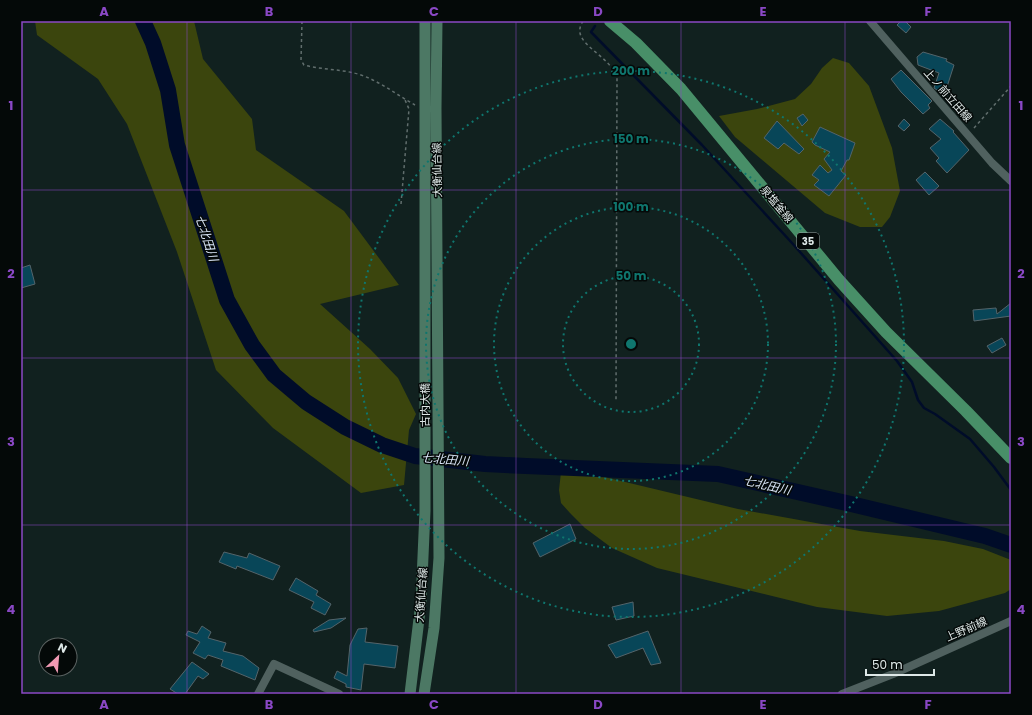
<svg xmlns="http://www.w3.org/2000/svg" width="1032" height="715" font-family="Poppins,'Noto Sans JP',sans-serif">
  <rect width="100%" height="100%" fill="#11211f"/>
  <!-- green -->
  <path fill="#3b450d" d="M 35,21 L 194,21 L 203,59 L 252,119 L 256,150 L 344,211 L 399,285 L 320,304 L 370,349 L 398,378 L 416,414 L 409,430 L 404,485 L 361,493 L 273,428 L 216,370 L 177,252 L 127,124 L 98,79 L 37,35 Z
    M 833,58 L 849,63 L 869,86 L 892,148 L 900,191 L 890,217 L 882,227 L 860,227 L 825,213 L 735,137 L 719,116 L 757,109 L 795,99 L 811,84 L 822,68 Z
    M 565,469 L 596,475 L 738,509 L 860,531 L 944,541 L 983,549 L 1011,560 L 1011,589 L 1005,593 L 939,611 L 887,616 L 817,607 L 657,568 L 612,548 L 585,528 L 570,513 L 561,503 L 559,490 L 561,472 Z"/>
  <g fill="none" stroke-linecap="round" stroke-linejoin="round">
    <!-- stream -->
    <path stroke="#000c29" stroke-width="2.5" d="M 595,26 L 591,32 L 702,145 L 792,243 L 897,361 L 912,382 L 918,400 L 924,408 L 935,414 L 970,439 L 994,467 L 1011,490"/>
    <!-- river -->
    <path stroke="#000c29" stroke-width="16" d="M 143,21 L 153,43 L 168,90 L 177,145 L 227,300 L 252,345 L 274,375 L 306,402 L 345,427 L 382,445 L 415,456 L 485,464 L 526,466 L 718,474 L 851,504 L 985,536 L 1011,545"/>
  </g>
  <!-- building -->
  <path fill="#084658" stroke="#54646a" d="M 901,21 L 905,21 L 911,27 L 906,33 L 897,25 Z
    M 923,52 L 947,59 L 946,61 L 954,65 L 945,93 L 937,90 L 934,88 L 939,73 L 918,65 L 917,57 Z
    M 901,70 L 932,101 L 928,105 L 930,108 L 923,114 L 901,92 L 891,79 Z
    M 803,114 L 808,120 L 802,126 L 797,118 Z
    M 904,119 L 910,125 L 904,131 L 898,126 Z
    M 940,119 L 954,131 L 953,132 L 969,150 L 947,173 L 936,161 L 939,158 L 930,148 L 941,139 L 929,129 Z
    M 777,121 L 804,149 L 799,154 L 784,143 L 778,149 L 764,138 Z
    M 820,127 L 855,143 L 849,160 L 847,160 L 841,171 L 846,175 L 829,196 L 814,185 L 819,180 L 812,175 L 820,165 L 828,173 L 832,170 L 824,159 L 830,152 L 815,145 L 812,142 Z
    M 925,172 L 939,186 L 929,195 L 916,180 Z
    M 30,265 L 35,284 L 21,288 L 21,268 Z
    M 1011,303 L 1011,316 L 974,321 L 973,310 L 996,308 L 997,314 Z
    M 1002,338 L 1006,345 L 992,353 L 987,346 Z
    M 570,524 L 576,539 L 540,557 L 533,543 Z
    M 224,552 L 247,558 L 249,553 L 280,566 L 273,580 L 237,566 L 236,569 L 219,562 Z
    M 296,578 L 318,591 L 316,595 L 331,604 L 325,615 L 311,608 L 314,602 L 289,590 Z
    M 633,602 L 634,616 L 616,620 L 612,607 Z
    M 346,618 L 331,628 L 314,632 L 313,630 L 329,620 Z
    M 202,626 L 211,632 L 208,638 L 226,643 L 223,651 L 243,656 L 259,668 L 255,680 L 221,666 L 223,660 L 208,655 L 205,659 L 193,653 L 200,642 L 186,635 L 188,631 L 197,634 Z
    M 367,628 L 365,642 L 398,646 L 395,668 L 364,664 L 361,690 L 346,687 L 346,684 L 334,678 L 337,671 L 347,676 L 350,645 L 358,629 Z
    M 648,631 L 661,663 L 651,665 L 643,648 L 616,658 L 608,645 Z
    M 192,662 L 209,674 L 203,679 L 198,676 L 185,694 L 178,694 L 170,689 Z"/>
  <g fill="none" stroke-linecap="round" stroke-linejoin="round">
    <!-- path -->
    <path stroke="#616e6d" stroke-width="1.5" stroke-dasharray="3 3" stroke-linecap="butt" d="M 302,21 L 301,60 L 304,65 C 323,70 343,69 361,75 C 381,82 397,95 415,105
      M 583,21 C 581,24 579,29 580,33 C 583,48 611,58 617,78 L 616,400
      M 974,128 L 1011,86
      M 401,204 L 409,109 L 405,100"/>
    <!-- minor -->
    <path stroke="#50615f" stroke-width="8" d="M 870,21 L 992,163 L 1011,181
      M 258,694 L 274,664 L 339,694
      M 842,694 L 893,674 L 1011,621"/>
    <!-- secondary -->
    <path stroke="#4c7864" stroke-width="11" d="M 410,694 L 421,602 L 425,511 L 425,21
      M 424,694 L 434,628 L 439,558 L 436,108 L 437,21"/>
    <!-- primary -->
    <path stroke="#488f68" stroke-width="12" d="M 610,21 L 636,43 L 681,89 L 839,280 L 886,332 L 966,411 L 1011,458"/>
  </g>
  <!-- grid -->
  <path fill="none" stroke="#8a48c5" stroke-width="1" stroke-opacity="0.55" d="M 187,21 L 187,694M 351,21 L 351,694M 516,21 L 516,694M 681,21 L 681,694M 845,21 L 845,694M 21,190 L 1011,190M 21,358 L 1011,358M 21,525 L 1011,525"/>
  <!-- distance rings -->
  <g fill="none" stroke="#0f766e" stroke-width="2" stroke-dasharray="2 4">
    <circle cx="631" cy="344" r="68"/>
    <circle cx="631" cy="344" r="137"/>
    <circle cx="631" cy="344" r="205"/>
    <circle cx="631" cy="344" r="273"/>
  </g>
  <g text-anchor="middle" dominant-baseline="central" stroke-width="3" stroke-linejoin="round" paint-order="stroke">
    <!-- shield labels -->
    <rect fill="#040908" stroke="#9da5a4" stroke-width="1" x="797" y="233" width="22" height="16" rx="3"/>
    <g font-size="10" font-weight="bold" fill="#dee8e7">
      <text x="808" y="241">35</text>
    </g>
    <!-- street labels -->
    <g font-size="11" fill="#dee8e7" stroke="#040908">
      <text transform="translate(948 95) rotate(49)">上ノ前立田線</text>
      <text transform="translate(437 170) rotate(-91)">大衡仙台線</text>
      <text transform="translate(777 204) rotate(50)">泉塩釜線</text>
      <text transform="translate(425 405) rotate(-90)">古内大橋</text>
      <text transform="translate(421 595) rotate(-86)">大衡仙台線</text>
      <text transform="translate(966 629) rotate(-24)">上野前線</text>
    </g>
    <!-- water labels -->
    <g font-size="12" font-style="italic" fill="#d9e5f7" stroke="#040908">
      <text transform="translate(207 238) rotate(72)">七北田川</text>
      <text transform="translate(445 459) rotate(5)">七北田川</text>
      <text transform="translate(767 485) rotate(13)">七北田川</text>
    </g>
  </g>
  <circle cx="631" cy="344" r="6" fill="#0f766e" stroke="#040908" stroke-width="2"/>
  <g font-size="12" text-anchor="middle" font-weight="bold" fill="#0f766e" stroke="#040908" stroke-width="3" stroke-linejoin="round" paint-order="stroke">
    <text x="631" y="75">200 m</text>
    <text x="631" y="143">150 m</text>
    <text x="631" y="211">100 m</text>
    <text x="631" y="280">50 m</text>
  </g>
  <!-- border -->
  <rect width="1032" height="715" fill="none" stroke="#040908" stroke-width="44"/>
  <!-- north arrow -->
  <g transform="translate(58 657) rotate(26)"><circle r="19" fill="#040908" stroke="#5b6261"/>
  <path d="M0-3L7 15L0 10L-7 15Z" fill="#f19ab4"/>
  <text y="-6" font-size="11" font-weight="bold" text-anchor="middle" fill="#dee8e7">N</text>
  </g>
  <!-- scale -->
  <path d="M866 669v6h68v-6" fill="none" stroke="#dee8e7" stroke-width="2"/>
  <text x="872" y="669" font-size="12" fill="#dee8e7" stroke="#040908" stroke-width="3" paint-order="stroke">50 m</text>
  <rect x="22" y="22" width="988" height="671" fill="none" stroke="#8a48c5" stroke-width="1.5"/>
  <g font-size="13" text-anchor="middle" font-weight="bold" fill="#8a48c5">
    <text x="104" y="16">A</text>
    <text x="269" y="16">B</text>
    <text x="434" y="16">C</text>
    <text x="598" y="16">D</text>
    <text x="763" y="16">E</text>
    <text x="928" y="16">F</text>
    <text x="11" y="110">1</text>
    <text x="1021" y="110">1</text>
    <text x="11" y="278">2</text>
    <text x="1021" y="278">2</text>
    <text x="11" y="446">3</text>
    <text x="1021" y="446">3</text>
    <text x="11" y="614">4</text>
    <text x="1021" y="614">4</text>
    <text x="104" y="709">A</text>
    <text x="269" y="709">B</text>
    <text x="434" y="709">C</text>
    <text x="598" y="709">D</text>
    <text x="763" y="709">E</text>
    <text x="928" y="709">F</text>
  </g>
</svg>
